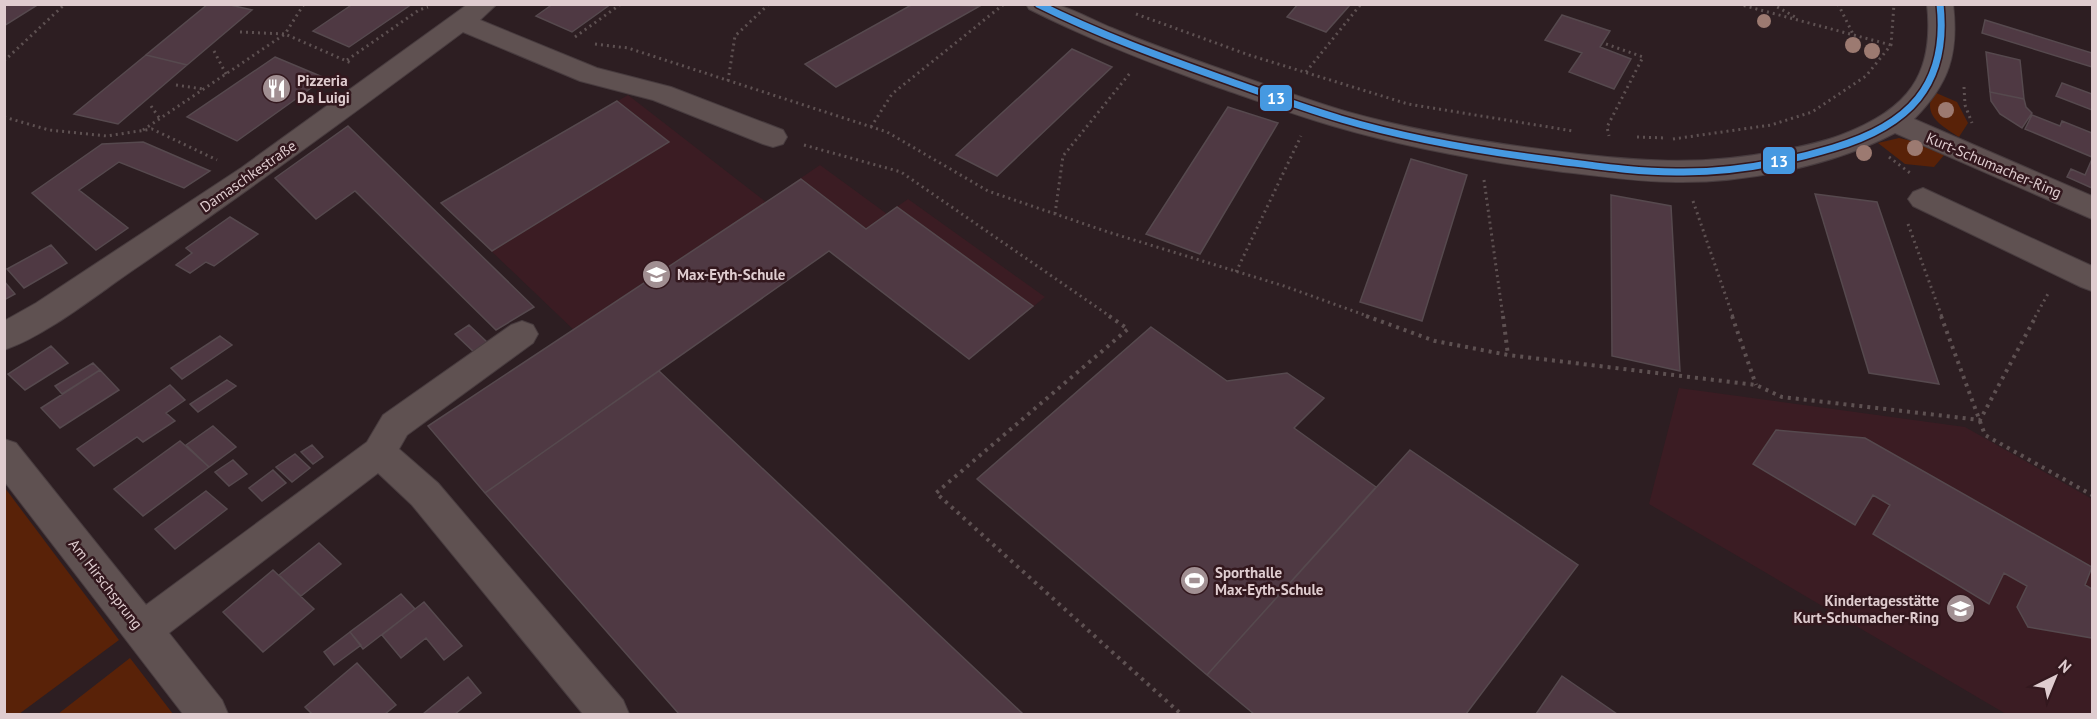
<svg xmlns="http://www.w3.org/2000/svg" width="2097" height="719" font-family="'PT Sans',sans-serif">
  <rect width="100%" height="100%" fill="#2d1e22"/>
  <!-- built -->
  <path fill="#3b1c23" d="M 628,95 L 766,202 L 820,165 L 887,214 L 908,199 L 1045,297 L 969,359 L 829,251 L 485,493 L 578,334 L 441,203 Z
    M 1679,388 L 1965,427 L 2092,499 L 2092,714 L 2006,714 L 1649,504 Z"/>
  <!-- green -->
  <path fill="#592208" d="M 1934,92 L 1957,102 L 1968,123 L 1959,137 C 1942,126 1921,115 1934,92 Z
    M 1899,138 L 1922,143 L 1945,154 L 1934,167 L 1905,164 L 1878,143 Z
    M 5,488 L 119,640 L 19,714 L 5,714 Z
    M 130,658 L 173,714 L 58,714 Z"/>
  <!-- building -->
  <path fill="#4f3943" stroke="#56494e" stroke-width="1.5" d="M 4,4 L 39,4 L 4,26 Z
    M 208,4 L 226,4 L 252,10 L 187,65 L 146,55 Z
    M 353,4 L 412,4 L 349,47 L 313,31 Z
    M 553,4 L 611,4 L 572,32 L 536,16 Z
    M 913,4 L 980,6 L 836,87 L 805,64 Z
    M 1298,4 L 1349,4 L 1350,5 L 1326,32 L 1287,17 Z
    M 1562,15 L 1610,31 L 1600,47 L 1631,59 L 1614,89 L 1569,72 L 1582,53 L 1545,40 Z
    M 1985,20 L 2092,53 L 2092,67 L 1982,33 Z
    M 1072,49 L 1112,67 L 997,176 L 956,155 Z
    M 1986,52 L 2020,60 L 2024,99 L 1990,92 Z
    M 146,55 L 187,65 L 118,124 L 74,114 Z
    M 275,57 L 325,78 L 237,141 L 187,117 Z
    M 2062,83 L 2092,94 L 2092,110 L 2056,96 Z
    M 1990,92 L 2024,99 L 2026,107 L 2032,113 L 2022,128 L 2000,114 L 1991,101 Z
    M 617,101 L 669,142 L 492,251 L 441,203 Z
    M 1228,107 L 1278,123 L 1200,254 L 1146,234 Z
    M 2032,115 L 2060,126 L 2062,121 L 2092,133 L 2092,157 L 2025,129 Z
    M 348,126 L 534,307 L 496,330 L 355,191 L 316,219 L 275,178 Z
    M 143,142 L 210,171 L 184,188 L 119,162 L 79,190 L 128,228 L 96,250 L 32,193 L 102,144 Z
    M 1411,159 L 1467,175 L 1422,321 L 1360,302 Z
    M 2092,159 L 2092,188 L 2067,177 L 2071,169 L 2085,175 Z
    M 801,179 L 866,229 L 897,207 L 1033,306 L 969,359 L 829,251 L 485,493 L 428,426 Z
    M 1815,194 L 1877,202 L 1939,384 L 1869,373 Z
    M 1611,195 L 1671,206 L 1680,371 L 1612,356 Z
    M 230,217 L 258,234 L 214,266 L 206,262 L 190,273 L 176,265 L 192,253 L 186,248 Z
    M 51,245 L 67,263 L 24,288 L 7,269 Z
    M 4,281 L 15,294 L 4,300 Z
    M 469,325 L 489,344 L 475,353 L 455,334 Z
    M 1151,327 L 1227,381 L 1287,373 L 1324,398 L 1294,428 L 1376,487 L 1207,675 L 977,479 Z
    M 220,336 L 232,345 L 182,379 L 171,368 Z
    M 51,346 L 68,363 L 25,390 L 8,374 Z
    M 93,363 L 100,370 L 62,394 L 55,386 Z
    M 100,370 L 119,390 L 60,428 L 41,408 Z
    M 659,371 L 1023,714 L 679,714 L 485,493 Z
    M 227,380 L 236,386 L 198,412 L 190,404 Z
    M 170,385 L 185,400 L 166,413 L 175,421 L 143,442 L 137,437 L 94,466 L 77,449 Z
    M 213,426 L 236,447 L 209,467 L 186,445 Z
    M 1776,430 L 1865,438 L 2092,567 L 2085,585 L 2092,589 L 2092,638 L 2028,627 L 2017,607 L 2027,586 L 2004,573 L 1989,604 L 1873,534 L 1890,505 L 1873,495 L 1855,525 L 1753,464 Z
    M 180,441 L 209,467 L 143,516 L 114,489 Z
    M 312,445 L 323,457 L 313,464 L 301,452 Z
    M 1410,450 L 1578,565 L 1466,714 L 1254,714 L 1207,675 Z
    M 295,454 L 310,468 L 292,482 L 276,467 Z
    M 233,460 L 247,474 L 229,486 L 215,472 Z
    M 273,470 L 286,483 L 262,501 L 249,488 Z
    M 206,491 L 227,509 L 175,549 L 155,529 Z
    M 319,543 L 341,564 L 301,596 L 279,575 Z
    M 273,570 L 314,609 L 263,652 L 223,612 Z
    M 401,594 L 415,609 L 363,649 L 350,632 Z
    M 424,602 L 462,646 L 444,660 L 426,638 L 401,658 L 382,635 Z
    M 350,632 L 361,645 L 334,665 L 324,652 Z
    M 357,663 L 396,705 L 385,714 L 312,714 L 305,707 Z
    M 1562,676 L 1617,714 L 1536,714 Z
    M 468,677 L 481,693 L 455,714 L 423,714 Z"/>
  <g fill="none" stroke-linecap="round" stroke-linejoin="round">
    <defs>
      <path id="minor" d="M 468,4 L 497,4 L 480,20 L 597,68 L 671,87 L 783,130 L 787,137 L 783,144 L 773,147 L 763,144 L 653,100 L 580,81 L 463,32 C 356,112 249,190 139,266 C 100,292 48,335 4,350 L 4,321 L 36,303 L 241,168 Z
        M 1026,4 C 1036,4 1051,2 1061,6 C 1079,12 1095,21 1112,28 C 1147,43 1182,55 1218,68 C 1261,83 1304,99 1348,112 C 1423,133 1501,145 1579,154 C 1650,162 1706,165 1777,151 C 1799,147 1820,143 1841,135 C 1907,110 1935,76 1927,4 L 1953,4 C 1959,54 1949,84 1914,119 L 2092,196 L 2092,219 L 1895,133 C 1832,166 1747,183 1676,182 C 1638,182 1601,176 1563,172 C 1486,162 1408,148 1333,126 C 1294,115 1256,100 1217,87 C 1153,64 1090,40 1029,9 Z
        M 1923,188 L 2092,266 L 2092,291 L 2081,287 L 1913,206 L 1908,199 L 1913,192 Z
        M 522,321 L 533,325 L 538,334 L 533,343 L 407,435 L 399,449 L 438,483 L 623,700 L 629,714 L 583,714 L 412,505 L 378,473 L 169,633 L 222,700 L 228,714 L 183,714 L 4,481 L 4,439 L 16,443 L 146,605 L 367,442 L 383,415 L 511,325 Z"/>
    </defs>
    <!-- minor casing -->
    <use href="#minor" stroke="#483c3f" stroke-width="2"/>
    <!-- path-far1 -->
    <path stroke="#5e5152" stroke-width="3" stroke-dasharray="2 4" stroke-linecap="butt" d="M 1738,4 L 1891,45
      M 1772,4 L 1797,18
      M 1838,4 L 1853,34
      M 1136,14 L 1249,55 L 1408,104 L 1573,131
      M 240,32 L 285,34 L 304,4
      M 575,37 L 621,4
      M 595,44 L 628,48 L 887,132 L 988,191 L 1108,232 L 1284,286 L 1370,317
      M 1606,44 L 1643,57 L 1607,127 L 1609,136
      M 214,51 L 226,74
      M 347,60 L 419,10 L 428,7
      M 4,61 L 65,4
      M 1306,72 L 1361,4
      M 728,81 L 735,36 L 769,4
      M 176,85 L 203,89
      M 1964,87 L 1965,105 L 1972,123
      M 151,106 L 160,119
      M 4,117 L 49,130 L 107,136 L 152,129 L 217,160
      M 871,127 L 892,94 L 1004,4
      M 143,130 L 285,34 L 351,63
      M 1637,137 L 1666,138
      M 1673,139 L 1771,125 L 1812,112 L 1866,76 L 1891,45 L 1894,4
      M 804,145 L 901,172 L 1111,317
      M 1889,157 L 1910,173
      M 1484,180 L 1503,317
      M 1693,201 L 1733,317
      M 1055,214 L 1063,156 L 1130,73
      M 1908,224 L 1942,317
      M 1236,272 L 1301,136
      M 2035,317 L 2049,292"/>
    <!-- path -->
    <path stroke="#5e5152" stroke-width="4" stroke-dasharray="3 5" stroke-linecap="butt" d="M 1109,316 L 1128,329 L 936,493 L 1181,714
      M 1366,316 L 1435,341 L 1508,355 L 1756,385 L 1782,397 L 1980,420 L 2036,316
      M 1503,316 L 1508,355
      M 1732,316 L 1756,385
      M 1941,316 L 1985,435 L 2092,495"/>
    <!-- minor -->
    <use href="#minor" fill="#5f5151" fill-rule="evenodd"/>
    <defs>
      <path id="bus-1" d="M 1038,4 C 1100,35 1164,58 1229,81 C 1266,94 1303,108 1341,119 C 1412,140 1485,152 1558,161 C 1597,166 1636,172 1676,172 C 1728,173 1783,163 1833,148 C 1908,126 1949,86 1940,4"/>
    </defs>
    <!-- bus-1 casing -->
    <use href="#bus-1" stroke="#33181e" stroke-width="10"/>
    <!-- bus-1 -->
    <use href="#bus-1" stroke="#4699e1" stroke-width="7"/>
  </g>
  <!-- trees -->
  <g fill="#9c7a71">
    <circle cx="1764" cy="21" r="7"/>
    <circle cx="1853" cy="45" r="8"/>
    <circle cx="1872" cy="51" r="8"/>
    <circle cx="1946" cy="110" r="8"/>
    <circle cx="1915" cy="148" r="8"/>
    <circle cx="1864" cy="153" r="8"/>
  </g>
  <!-- icons -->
  <defs>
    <symbol id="restaurant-disc" viewBox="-11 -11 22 22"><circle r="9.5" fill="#a18f92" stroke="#33181e"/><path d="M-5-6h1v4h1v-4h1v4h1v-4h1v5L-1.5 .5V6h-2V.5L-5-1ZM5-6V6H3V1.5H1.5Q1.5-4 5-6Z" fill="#fff"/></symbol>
    <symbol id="school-disc" viewBox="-11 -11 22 22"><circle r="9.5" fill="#a18f92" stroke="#33181e"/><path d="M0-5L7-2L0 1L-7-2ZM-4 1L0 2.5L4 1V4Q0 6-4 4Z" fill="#fff"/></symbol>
    <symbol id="stadium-disc" viewBox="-11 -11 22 22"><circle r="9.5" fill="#a18f92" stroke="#33181e"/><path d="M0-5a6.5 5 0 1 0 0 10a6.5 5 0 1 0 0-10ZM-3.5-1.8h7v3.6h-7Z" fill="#fff"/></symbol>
  </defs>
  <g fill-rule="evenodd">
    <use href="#restaurant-disc" x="260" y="72" width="33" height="33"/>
    <use href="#school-disc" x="640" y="258" width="33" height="33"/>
    <use href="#stadium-disc" x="1178" y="564" width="33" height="33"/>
    <use href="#school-disc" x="1944" y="592" width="33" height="33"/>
  </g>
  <g text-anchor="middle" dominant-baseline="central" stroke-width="5" stroke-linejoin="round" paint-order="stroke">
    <!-- poi labels -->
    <g font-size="15" font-weight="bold" fill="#dfcccf" stroke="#33181e" text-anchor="start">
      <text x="297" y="80">Pizzeria<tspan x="297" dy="17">Da Luigi</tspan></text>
      <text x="677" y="274">Max-Eyth-Schule</text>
      <text x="1215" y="572">Sporthalle<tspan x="1215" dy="17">Max-Eyth-Schule</tspan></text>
      <text x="1939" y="600" text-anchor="end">Kindertagesstätte<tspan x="1939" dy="17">Kurt-Schumacher-Ring</tspan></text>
    </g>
    <!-- street labels -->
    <g font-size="15" fill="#dfcccf" stroke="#33181e">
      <text transform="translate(1994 165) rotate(23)">Kurt-Schumacher-Ring</text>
      <text transform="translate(248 176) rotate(-35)">Damaschkestraße</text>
      <text transform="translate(106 584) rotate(52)">Am Hirschsprung</text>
    </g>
  </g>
  <g stroke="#33181e" stroke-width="2">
    <rect x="1259" y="84" width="34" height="28" rx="6" fill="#4699e1"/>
    <rect x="1762" y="146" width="34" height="29" rx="6" fill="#4699e1"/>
  </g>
  <g font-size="16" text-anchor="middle" font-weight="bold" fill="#fff">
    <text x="1276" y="104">13</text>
    <text x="1779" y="167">13</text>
  </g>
  <!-- border -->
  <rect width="2097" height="719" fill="none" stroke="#dfcccf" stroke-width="12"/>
  <!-- north arrow -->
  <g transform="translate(2055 677) rotate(43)" stroke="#33181e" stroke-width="4.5" paint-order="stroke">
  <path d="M0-4.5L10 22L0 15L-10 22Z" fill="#dfcccf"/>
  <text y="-9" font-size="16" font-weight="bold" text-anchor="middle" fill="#dfcccf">N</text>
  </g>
</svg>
